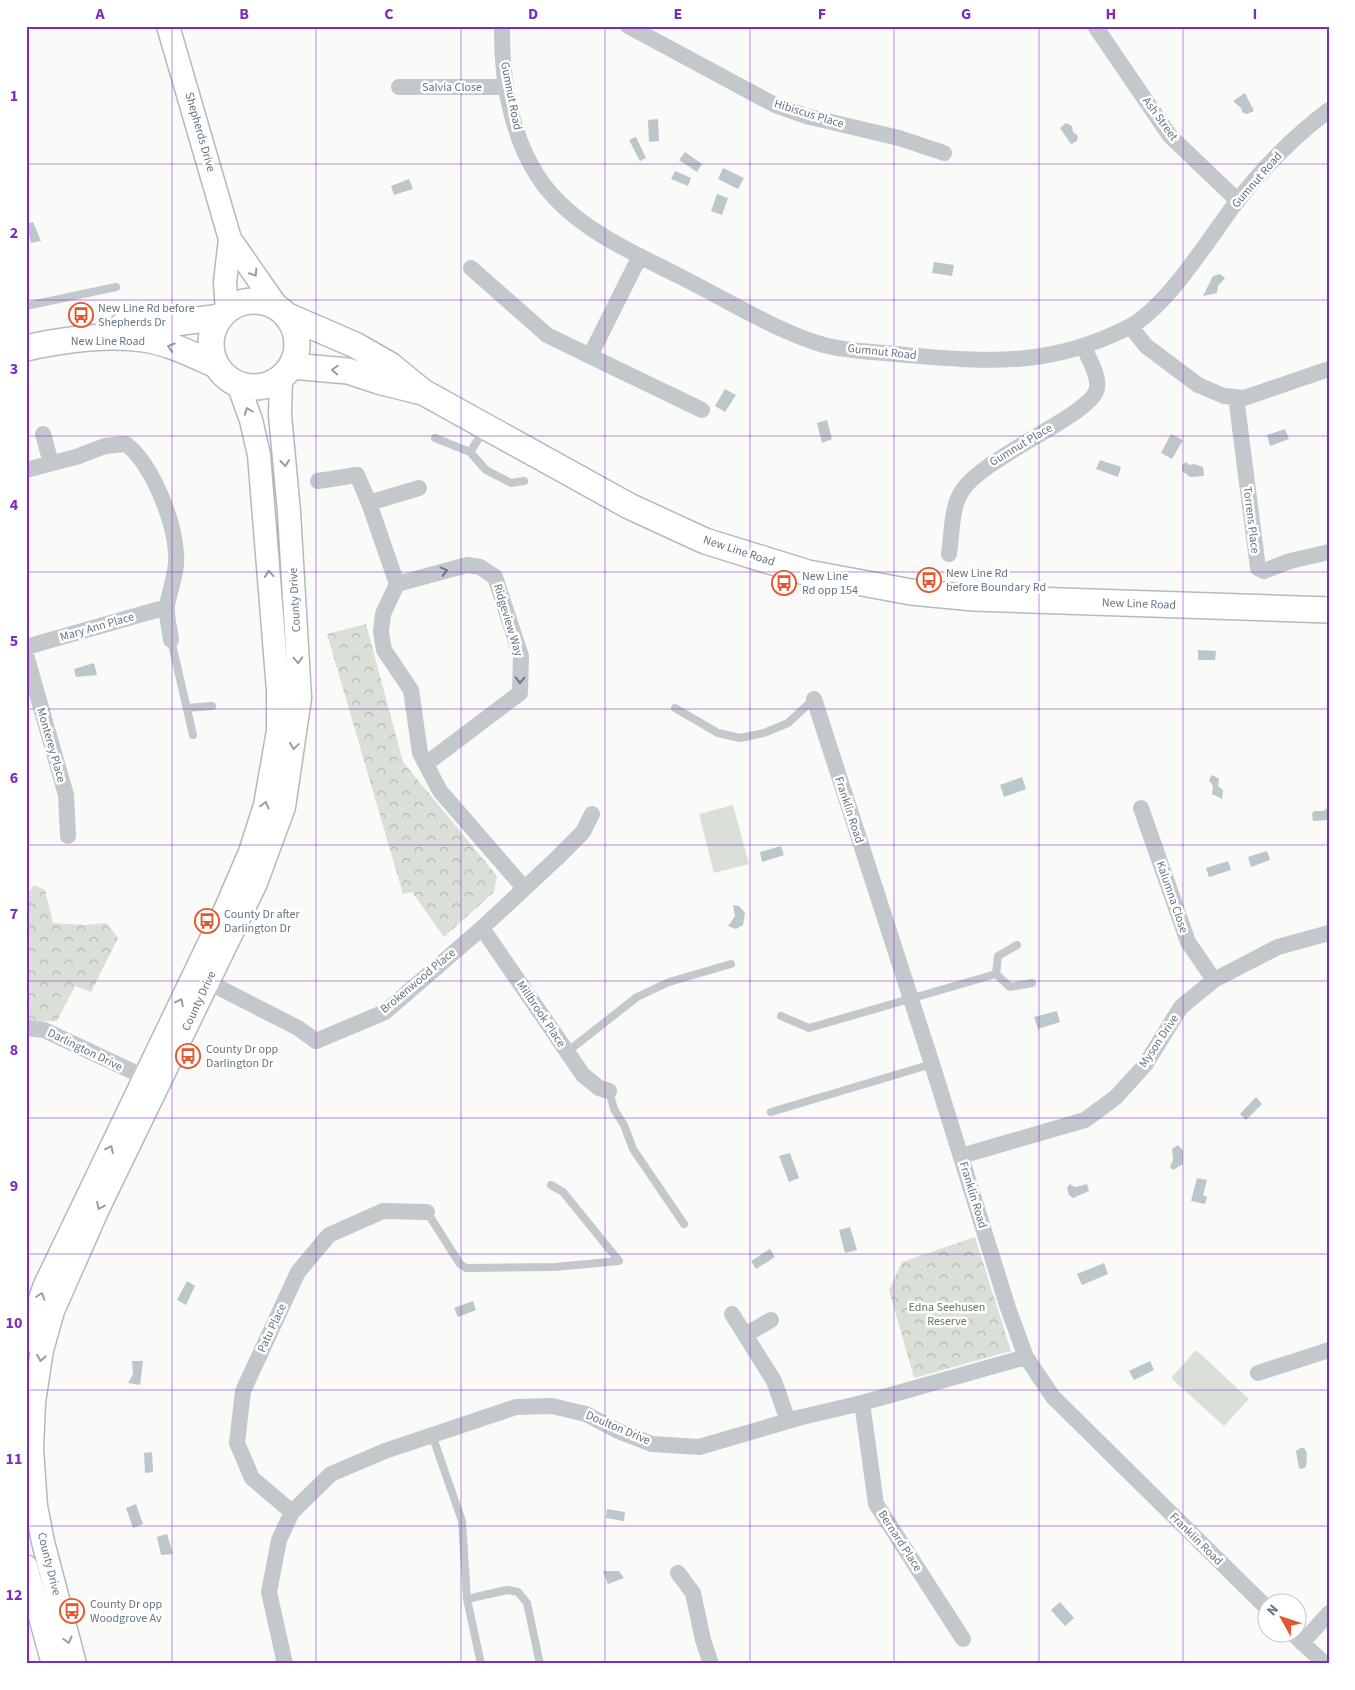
<svg xmlns="http://www.w3.org/2000/svg" width="1355" height="1690" font-family="'Source Sans 3',sans-serif">
  <defs>
    <pattern id="park-crowns" width="20" height="18" patternUnits="userSpaceOnUse" patternTransform="scale(1.25)"><rect width="20" height="18" fill="#dadfd7"/><path d="M2 6a3 3 0 1 1 6 0M12 15a3 3 0 1 1 6 0" fill="none" stroke="#b4b9b4"/></pattern>
  </defs>
  <rect width="100%" height="100%" fill="#fafaf8"/>
  <!-- park -->
  <path fill="url(#park-crowns)" d="M 366,624 L 403,762 L 497,876 L 494,892 L 444,937 L 412,892 L 403,894 L 327,634 Z
    M 34,885 L 45,890 L 53,923 L 85,925 L 106,923 L 118,938 L 91,992 L 75,986 L 57,1021 L 26,1022 L 26,897 Z
    M 975,1237 L 1011,1351 L 914,1378 L 889,1290 L 902,1262 Z"/>
  <!-- pitch -->
  <path fill="#dadfd7" d="M 733,805 L 749,864 L 714,873 L 699,814 Z
    M 1196,1350 L 1249,1399 L 1224,1426 L 1171,1378 Z"/>
  <!-- water -->
  <path fill="#bbc7cb" d="M 1245,93 L 1254,111 L 1247,114 L 1243,113 L 1241,108 L 1233,101 Z
    M 658,119 L 659,141 L 649,142 L 648,120 Z
    M 1066,123 L 1072,126 L 1073,132 L 1078,136 L 1077,141 L 1071,144 L 1060,128 Z
    M 636,137 L 646,158 L 640,161 L 629,140 Z
    M 685,152 L 702,164 L 697,172 L 679,160 Z
    M 723,168 L 744,178 L 738,189 L 718,179 Z
    M 675,171 L 691,178 L 688,186 L 671,179 Z
    M 409,179 L 413,189 L 394,195 L 391,186 Z
    M 717,194 L 728,198 L 722,215 L 711,211 Z
    M 33,222 L 41,241 L 31,243 L 26,224 Z
    M 934,262 L 954,265 L 952,276 L 932,273 Z
    M 1220,274 L 1225,278 L 1218,286 L 1217,293 L 1203,296 L 1213,276 Z
    M 725,389 L 736,395 L 725,412 L 715,406 Z
    M 827,420 L 832,439 L 822,443 L 817,423 Z
    M 1285,429 L 1289,439 L 1270,446 L 1267,435 Z
    M 1171,434 L 1183,440 L 1172,459 L 1161,453 Z
    M 1100,460 L 1121,467 L 1118,477 L 1096,469 Z
    M 1186,462 L 1189,465 L 1194,464 L 1203,467 L 1204,476 L 1190,477 L 1182,471 L 1182,465 Z
    M 1198,650 L 1216,651 L 1215,660 L 1198,660 Z
    M 94,663 L 97,675 L 76,677 L 74,669 Z
    M 1212,775 L 1219,779 L 1218,786 L 1223,790 L 1222,799 L 1212,794 L 1213,786 L 1209,780 Z
    M 1022,777 L 1026,789 L 1004,797 L 1000,785 Z
    M 1329,807 L 1329,820 L 1313,821 L 1312,814 L 1314,811 L 1323,811 Z
    M 781,846 L 784,855 L 762,862 L 760,852 Z
    M 1267,851 L 1270,860 L 1251,867 L 1248,857 Z
    M 1228,861 L 1231,870 L 1209,877 L 1206,868 Z
    M 733,905 L 739,906 L 745,913 L 743,925 L 736,929 L 728,926 L 735,916 Z
    M 1057,1011 L 1060,1022 L 1038,1029 L 1034,1017 Z
    M 1256,1097 L 1262,1104 L 1246,1120 L 1240,1114 Z
    M 1178,1145 L 1183,1151 L 1183,1164 L 1173,1170 L 1170,1167 L 1173,1160 L 1172,1149 Z
    M 790,1153 L 799,1178 L 789,1182 L 779,1156 Z
    M 1197,1178 L 1207,1180 L 1203,1195 L 1207,1197 L 1205,1204 L 1191,1201 Z
    M 1070,1184 L 1075,1187 L 1087,1184 L 1089,1191 L 1073,1198 L 1069,1195 L 1067,1188 Z
    M 850,1227 L 857,1250 L 845,1253 L 839,1230 Z
    M 770,1249 L 775,1257 L 756,1269 L 751,1261 Z
    M 1104,1263 L 1108,1274 L 1082,1285 L 1077,1274 Z
    M 187,1281 L 195,1286 L 186,1305 L 177,1300 Z
    M 473,1301 L 476,1310 L 458,1317 L 454,1308 Z
    M 132,1361 L 143,1361 L 140,1385 L 128,1383 L 133,1374 Z
    M 1150,1361 L 1154,1370 L 1134,1380 L 1129,1371 Z
    M 1300,1448 L 1304,1448 L 1307,1453 L 1306,1467 L 1301,1469 L 1299,1468 L 1296,1451 Z
    M 152,1452 L 153,1472 L 145,1473 L 144,1453 Z
    M 136,1504 L 143,1524 L 133,1528 L 126,1508 Z
    M 607,1509 L 625,1512 L 624,1521 L 606,1518 Z
    M 167,1534 L 173,1554 L 161,1555 L 157,1537 Z
    M 603,1571 L 619,1571 L 624,1578 L 608,1584 Z
    M 1060,1602 L 1074,1618 L 1065,1626 L 1051,1610 Z"/>
  <g fill="none" stroke-linecap="round" stroke-linejoin="round">
    <defs>
      <path id="secondary" d="M 168,26 L 230,239 L 225,282 L 227,310
        M 230,239 L 278,308
        M 26,1342 L 44,1287 L 225,910 L 250,852 L 265,805 L 278,731 L 278,690 L 259,455 L 251,420 L 238,384
        M 26,1566 L 53,1664
        M 75,1664 L 43,1542 L 36,1506 L 32,1449 L 34,1402 L 42,1350 L 53,1311 L 98,1209 L 256,883 L 284,807 L 300,698 L 289,512 L 280,415 L 281,378"/>
      <path id="primary" d="M211 344a43 43 0 1 1 86 0a43 43 0 1 1-86 0Z
        M 288,316 L 355,345 L 390,365 L 423,392 L 629,506 L 705,541 L 808,573 L 911,592 L 974,598 L 1329,610
        M 123,325 L 167,324 L 221,317
        M 26,348 C 62,340 108,334 144,339 C 170,343 193,355 216,365
        M 291,366 L 348,371 L 378,381 L 418,391"/>
    </defs>
    <!-- secondary casing -->
    <use href="#secondary" stroke="#b3babf" stroke-width="25"/>
    <!-- primary casing -->
    <use href="#primary" stroke="#b5babe" stroke-width="28"/>
    <!-- service -->
    <path stroke="#c3c8cc" stroke-width="8" d="M 26,306 L 116,287
      M 435,438 L 470,452 L 486,470 L 511,483 L 524,481
      M 470,452 L 485,429
      M 171,640 L 193,735
      M 187,708 L 212,706
      M 675,708 L 718,733 L 740,738 L 764,733 L 788,723 L 814,699
      M 996,974 L 1010,987 L 1032,983
      M 781,1016 L 809,1028 L 996,974 L 998,956 L 1017,945
      M 567,1052 L 637,997 L 669,982 L 731,964
      M 609,1091 L 614,1109 L 624,1125 L 633,1149 L 684,1224
      M 771,1112 L 932,1064
      M 427,1212 L 460,1264 L 466,1268 L 555,1267 L 619,1261 L 563,1192 L 551,1185
      M 432,1435 L 462,1521 L 467,1599 L 481,1664
      M 467,1599 L 507,1590 L 518,1592 L 527,1603 L 540,1664"/>
    <!-- minor -->
    <path stroke="#c3c8cc" stroke-width="16" d="M 502,26 C 501,84 513,153 554,197 C 587,233 636,254 679,276 C 724,298 777,332 824,345 C 851,352 879,352 906,355 C 991,362 1049,367 1127,328 C 1166,309 1208,240 1235,204 C 1262,169 1293,137 1329,110
      M 628,26 L 775,105 L 806,116 L 899,138 L 944,153
      M 1095,26 L 1170,136 L 1238,201
      M 399,87 L 506,87
      M 471,268 L 547,335 L 590,356 L 640,256
      M 1131,327 L 1146,346 L 1198,385 L 1224,396 L 1244,398 L 1329,369
      M 590,356 L 702,410
      M 1236,397 L 1258,568 L 1264,571 L 1290,561 L 1329,552
      M 43,434 L 51,463
      M 26,470 L 76,457 L 105,446 L 126,444 C 152,464 174,520 176,553 C 178,571 170,588 167,606 C 166,617 170,630 171,640
      M 318,481 L 357,475 L 369,503
      M 949,554 C 952,535 951,507 962,491 C 984,456 1094,414 1097,388 C 1099,375 1089,359 1084,348
      M 397,584 L 383,614 L 381,632 L 384,650 L 411,690 L 420,753 L 440,791 L 524,888
      M 397,584 L 467,565 L 480,567 L 495,577 L 521,656 L 520,693 L 426,764
      M 397,584 L 369,503 L 419,488
      M 26,647 L 167,607
      M 26,655 L 66,795 L 68,836
      M 814,699 L 932,1064 L 1008,1308 L 1026,1357 L 1053,1397 L 1268,1609
      M 1141,808 L 1188,942 L 1214,980
      M 482,928 L 583,1075 L 599,1088 L 609,1091
      M 208,982 L 298,1028 L 316,1041 L 385,1012 L 482,928 L 556,859 L 583,832 L 592,814
      M 26,1028 L 44,1030 L 155,1082
      M 961,1156 L 1085,1120 L 1116,1097 L 1145,1065 L 1181,1007 L 1214,980 L 1278,947 L 1329,933
      M 732,1314 L 774,1381 L 788,1421
      M 745,1335 L 771,1320
      M 1258,1373 L 1329,1350
      M 862,1403 L 876,1504 L 963,1639
      M 292,1512 L 252,1478 L 237,1443 L 243,1391 L 298,1272 L 329,1235 L 383,1211 L 427,1212
      M 678,1573 L 693,1593 L 703,1640 L 711,1664
      M 1291,1632 L 1325,1664
      M 1302,1643 L 1329,1613
      M 285,1664 L 269,1592 L 279,1540 L 292,1512 L 331,1474 L 385,1451 L 516,1407 L 552,1406 L 586,1414 L 618,1431 L 652,1444 L 699,1447 L 802,1417 L 862,1403 L 1026,1357"/>
    <!-- secondary -->
    <use href="#secondary" stroke="#fff" stroke-width="22"/>
    <!-- primary -->
    <use href="#primary" stroke="#fff" stroke-width="25"/>
  </g>
  <!-- one-way arrows -->
  <defs><path id="oneway-chevron" d="M-2-3.5L2.5 0L-2 3.5" fill="none" stroke-width="1.6" stroke-linecap="round" stroke-linejoin="round" transform="scale(1.25)"/></defs>
  <g stroke="#939fa8">
    <use href="#oneway-chevron" transform="translate(254 273) rotate(58)"/>
    <use href="#oneway-chevron" transform="translate(171 347) rotate(-164)"/>
    <use href="#oneway-chevron" transform="translate(335 370) rotate(-177)"/>
    <use href="#oneway-chevron" transform="translate(248 411) rotate(-111)"/>
    <use href="#oneway-chevron" transform="translate(285 463) rotate(84)"/>
    <use href="#oneway-chevron" transform="translate(269 574) rotate(-95)"/>
    <use href="#oneway-chevron" transform="translate(298 660) rotate(88)"/>
    <use href="#oneway-chevron" transform="translate(294 746) rotate(98)"/>
    <use href="#oneway-chevron" transform="translate(265 805) rotate(-75)"/>
    <use href="#oneway-chevron" transform="translate(180 1002) rotate(-64)"/>
    <use href="#oneway-chevron" transform="translate(110 1149) rotate(-64)"/>
    <use href="#oneway-chevron" transform="translate(100 1206) rotate(115)"/>
    <use href="#oneway-chevron" transform="translate(41 1296) rotate(-72)"/>
    <use href="#oneway-chevron" transform="translate(41 1358) rotate(99)"/>
    <use href="#oneway-chevron" transform="translate(68 1640) rotate(75)"/>
  </g>
  <g stroke="#6a7a87">
    <use href="#oneway-chevron" transform="translate(444 571) rotate(-15)"/>
    <use href="#oneway-chevron" transform="translate(520 680) rotate(91)"/>
  </g>
  <!-- grid -->
  <path fill="none" stroke="#7b2cbf" stroke-width="1" stroke-opacity="0.55" d="M 172,26 L 172,1664M 316,26 L 316,1664M 461,26 L 461,1664M 605,26 L 605,1664M 750,26 L 750,1664M 894,26 L 894,1664M 1039,26 L 1039,1664M 1183,26 L 1183,1664M 26,164 L 1329,164M 26,300 L 1329,300M 26,436 L 1329,436M 26,572 L 1329,572M 26,709 L 1329,709M 26,845 L 1329,845M 26,981 L 1329,981M 26,1118 L 1329,1118M 26,1254 L 1329,1254M 26,1390 L 1329,1390M 26,1526 L 1329,1526"/>
  <!-- icons -->
  <defs>
    <symbol id="bus-ring" viewBox="-11 -11 22 22"><circle r="9.5" fill="#fff" stroke="#e4572e" stroke-width="1.5"/><path d="M-5-6H5V4H4V6H2V4H-2V6H-4V4H-5ZM-3.5-4V0h7V-4ZM-3.5 1.2v1.5H-2V1.2ZM2 1.2v1.5H3.5V1.2Z" fill="#e4572e"/></symbol>
  </defs>
  <g fill-rule="evenodd">
    <use href="#bus-ring" x="67" y="301" width="28" height="28"/>
    <use href="#bus-ring" x="915" y="566" width="28" height="28"/>
    <use href="#bus-ring" x="770" y="569" width="28" height="28"/>
    <use href="#bus-ring" x="193" y="907" width="28" height="28"/>
    <use href="#bus-ring" x="174" y="1042" width="28" height="28"/>
    <use href="#bus-ring" x="58" y="1597" width="28" height="28"/>
  </g>
  <g text-anchor="middle" dominant-baseline="central" stroke-width="5" stroke-linejoin="round" paint-order="stroke">
    <!-- street labels -->
    <g font-size="12" fill="#657683" stroke="#fff">
      <text x="452" y="87">Salvia Close</text>
      <text transform="translate(511 96) rotate(79)">Gumnut Road</text>
      <text transform="translate(809 114) rotate(17)">Hibiscus Place</text>
      <text transform="translate(1160 119) rotate(54)">Ash Street</text>
      <text transform="translate(200 132) rotate(74)">Shepherds Drive</text>
      <text transform="translate(1257 180) rotate(-49)">Gumnut Road</text>
      <text x="108" y="341">New Line Road</text>
      <text transform="translate(882 352) rotate(6)">Gumnut Road</text>
      <text transform="translate(1021 445) rotate(-31)">Gumnut Place</text>
      <text transform="translate(1251 520) rotate(83)">Torrens Place</text>
      <text transform="translate(739 551) rotate(18)">New Line Road</text>
      <text transform="translate(295 600) rotate(-93)">County Drive</text>
      <text transform="translate(1139 604) rotate(2)">New Line Road</text>
      <text transform="translate(508 620) rotate(73)">Ridgeview Way</text>
      <text transform="translate(97 627) rotate(-16)">Mary Ann Place</text>
      <text transform="translate(51 745) rotate(74)">Monterey Place</text>
      <text transform="translate(849 810) rotate(72)">Franklin Road</text>
      <text transform="translate(1172 897) rotate(71)">Kalumna Close</text>
      <text transform="translate(418 981) rotate(-40)">Brokenwood Place</text>
      <text transform="translate(199 1001) rotate(-65)">County Drive</text>
      <text transform="translate(541 1014) rotate(56)">Millbrook Place</text>
      <text transform="translate(1159 1041) rotate(-56)">Myson Drive</text>
      <text transform="translate(85 1050) rotate(26)">Darlington Drive</text>
      <text transform="translate(973 1195) rotate(73)">Franklin Road</text>
      <text transform="translate(272 1328) rotate(-65)">Patu Place</text>
      <text transform="translate(618 1428) rotate(23)">Doulton Drive</text>
      <text transform="translate(1196 1539) rotate(45)">Franklin Road</text>
      <text transform="translate(900 1541) rotate(57)">Bernard Place</text>
      <text transform="translate(49 1564) rotate(76)">County Drive</text>
    </g>
    <!-- poi labels -->
    <g font-size="12" fill="#657683" stroke="#fff" text-anchor="start">
      <text x="98" y="308">New Line Rd before<tspan x="98" dy="14">Shepherds Dr</tspan></text>
      <text x="946" y="573">New Line Rd<tspan x="946" dy="14">before Boundary Rd</tspan></text>
      <text x="802" y="576">New Line<tspan x="802" dy="14">Rd opp 154</tspan></text>
      <text x="224" y="914">County Dr after<tspan x="224" dy="14">Darlington Dr</tspan></text>
      <text x="206" y="1049">County Dr opp<tspan x="206" dy="14">Darlington Dr</tspan></text>
      <text x="90" y="1604">County Dr opp<tspan x="90" dy="14">Woodgrove Av</tspan></text>
    </g>
    <!-- park labels -->
    <g font-size="12" fill="#687a64" stroke="#fff">
      <text x="947" y="1307">Edna Seehusen<tspan x="947" dy="14">Reserve</tspan></text>
    </g>
  </g>
  <!-- border -->
  <rect width="1355" height="1690" fill="none" stroke="#ffffff" stroke-width="55"/>
  <!-- north arrow -->
  <g transform="translate(1282 1618) rotate(310)"><circle r="24" fill="#ffffff" stroke="#c1c8cd"/>
  <path d="M0-4L9 19L0 12L-9 19Z" fill="#e4572e"/>
  <text y="-8" font-size="14" font-weight="bold" text-anchor="middle" fill="#657683">N</text>
  </g>
  <rect x="28" y="28" width="1300" height="1634" fill="none" stroke="#7b2cbf" stroke-width="2"/>
  <g font-size="16" text-anchor="middle" font-weight="bold" fill="#7b2cbf">
    <text x="100" y="19">A</text>
    <text x="244" y="19">B</text>
    <text x="389" y="19">C</text>
    <text x="533" y="19">D</text>
    <text x="678" y="19">E</text>
    <text x="822" y="19">F</text>
    <text x="966" y="19">G</text>
    <text x="1111" y="19">H</text>
    <text x="1255" y="19">I</text>
    <text x="14" y="101">1</text>
    <text x="14" y="238">2</text>
    <text x="14" y="374">3</text>
    <text x="14" y="510">4</text>
    <text x="14" y="646">5</text>
    <text x="14" y="783">6</text>
    <text x="14" y="919">7</text>
    <text x="14" y="1055">8</text>
    <text x="14" y="1191">9</text>
    <text x="14" y="1328">10</text>
    <text x="14" y="1464">11</text>
    <text x="14" y="1600">12</text>
  </g>
</svg>
